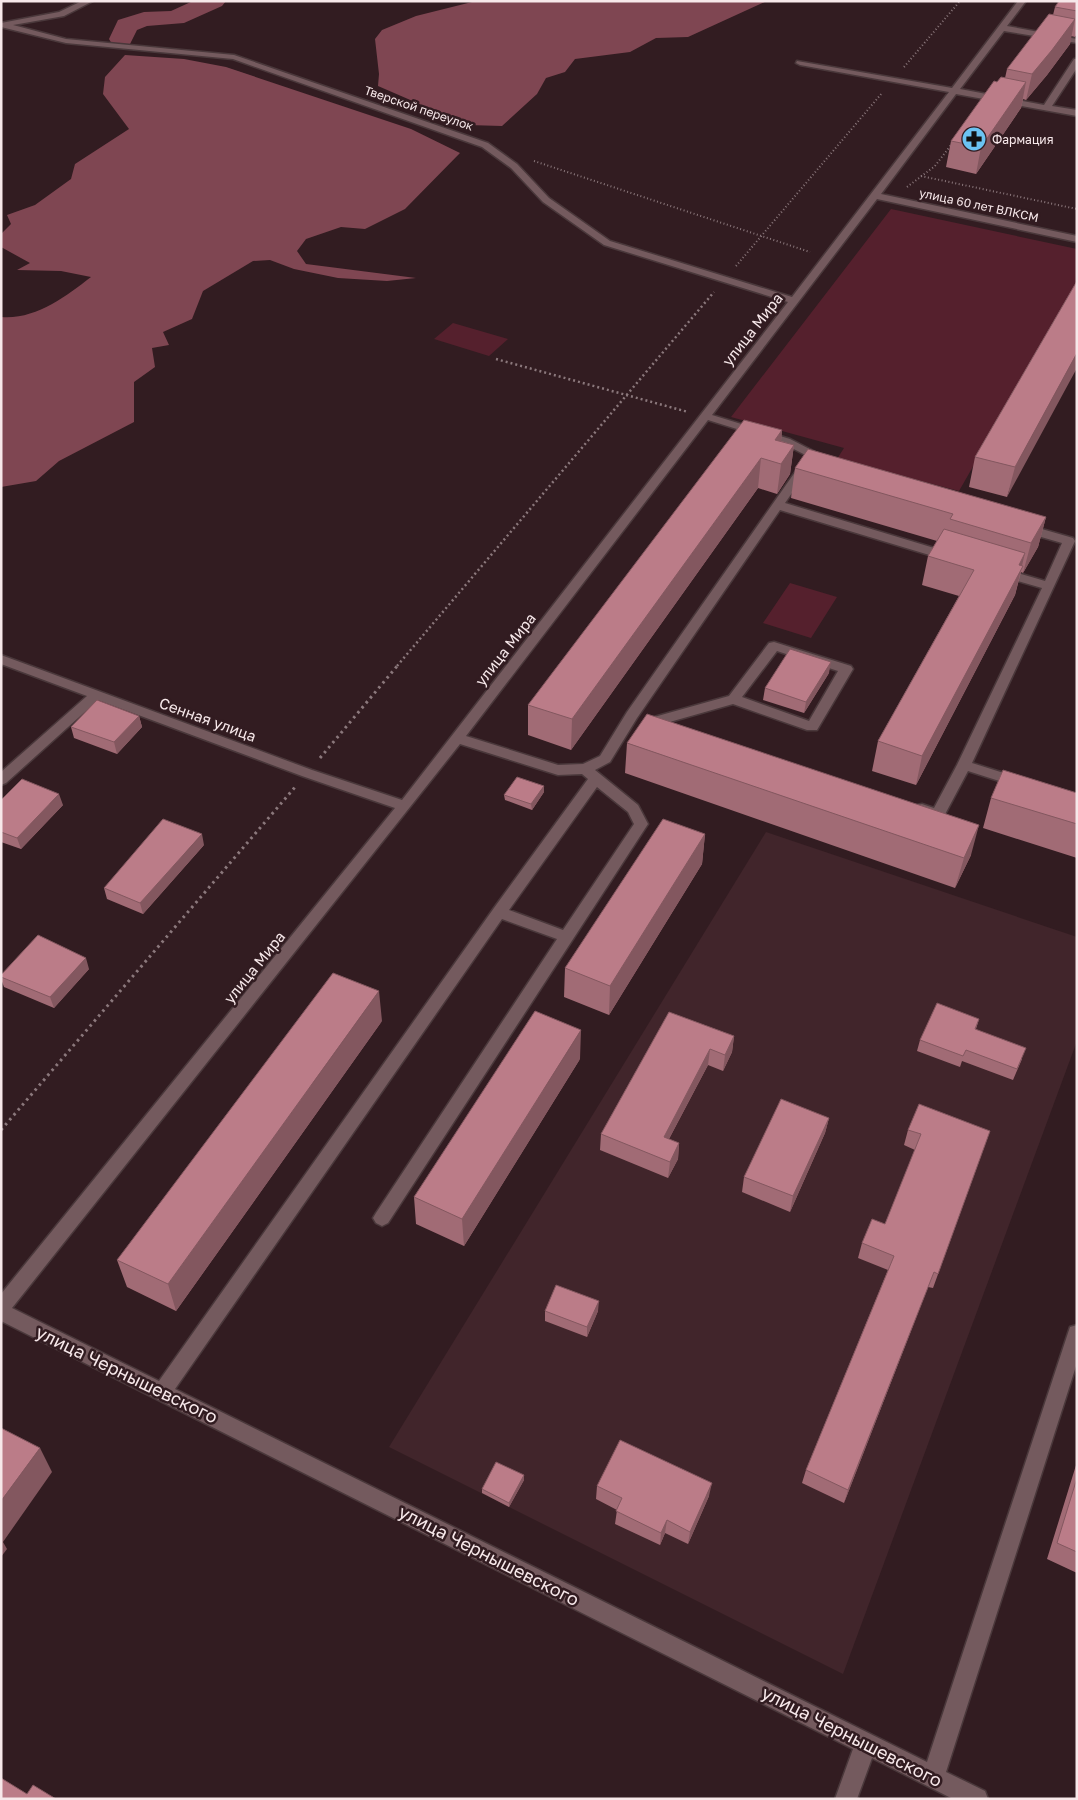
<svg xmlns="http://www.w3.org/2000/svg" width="1078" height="1800" font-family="'Golos Text',sans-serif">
  <rect width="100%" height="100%" fill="#321c21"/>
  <!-- built -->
  <path fill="#41252b" d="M 766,832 L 1077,937 L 1077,1041 L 843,1674 L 389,1447 Z"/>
  <!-- green -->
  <path fill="#55202d" d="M 891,209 L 1077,249 L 1077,285 L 959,491 L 837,459 L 844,448 L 731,417 Z
    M 453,323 L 508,339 L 489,356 L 434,339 Z
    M 790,583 L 837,597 L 811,638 L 763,623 Z"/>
  <!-- water -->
  <path fill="#7f4652" d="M 476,1 L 767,1 L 688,37 L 656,38 L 630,52 L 575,59 L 565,72 L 546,78 L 537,94 L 502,126 L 468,125 L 378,86 L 379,74 L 375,39 L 382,30 L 416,16 Z
    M 125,55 L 184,59 L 226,67 L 411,129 L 460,153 L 405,209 L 365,229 L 341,227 L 306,239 L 297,251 L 306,264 L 416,278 L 387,281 L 338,278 L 294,269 L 270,260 L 253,261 L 203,291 L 192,319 L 163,332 L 169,345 L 152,348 L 155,367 L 134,382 L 134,422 L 59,461 L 36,481 L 1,487 L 1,317 C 35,320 65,297 91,277 L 61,271 L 17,270 L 30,263 L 1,247 L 1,234 L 11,224 L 7,215 L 35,205 L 71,179 L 75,164 L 129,129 L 103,94 L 105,77 Z"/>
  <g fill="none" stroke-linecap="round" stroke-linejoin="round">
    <!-- river -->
    <path fill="#7f4652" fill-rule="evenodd" d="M 193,1 L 226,1 L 222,6 L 184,23 L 147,26 L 137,30 L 130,44 L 121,46 L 112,44 L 109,39 L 118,20 L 144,12 L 171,11 Z"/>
    <defs>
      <path id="minor" d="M 82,1 L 93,1 L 64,16 L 13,25 L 66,39 L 234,55 L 488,143 L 517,164 L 549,198 L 610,241 L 792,297 L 949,92 L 800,65 L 796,63 L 797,61 L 952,88 L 1018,1 L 1026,1 L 1007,26 L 1077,39 L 1077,43 L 1004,31 L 960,89 L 1044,105 L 1074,59 L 1077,59 L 1077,68 L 1052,106 L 1077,110 L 1077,116 L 956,94 L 881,194 L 1077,236 L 1077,242 L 877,199 L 712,415 L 790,439 L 829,459 L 831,461 L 829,463 L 821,463 L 782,443 L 708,420 L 466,736 L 558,765 L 583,764 L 600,756 L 627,712 L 800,465 L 804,464 L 810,467 L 785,503 L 954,554 L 956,557 L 950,561 L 946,560 L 780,510 L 637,718 L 610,762 L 595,770 L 638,805 L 648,824 L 388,1223 L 382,1226 L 376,1223 L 373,1218 L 376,1213 L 557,939 L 502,919 L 175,1389 L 927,1762 L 1068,1333 L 1070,1327 L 1077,1325 L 1077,1363 L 946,1772 L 985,1791 L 988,1799 L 953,1799 L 872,1758 L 857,1799 L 835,1799 L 853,1749 L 1,1321 L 1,1294 L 395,808 L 302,776 L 98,700 L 6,783 L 1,785 L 1,772 L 87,696 L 1,664 L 1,655 L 312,770 L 402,800 L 788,302 L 604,245 L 543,202 L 511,168 L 482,147 L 233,59 L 66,43 L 1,27 L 1,23 L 59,12 ZM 460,744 L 558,775 L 582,774 L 588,779 L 494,908 L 159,1381 L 12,1308 ZM 597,787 L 628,812 L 634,824 L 563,930 L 509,910 Z
        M 1021,523 L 1073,538 L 1075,541 L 972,763 L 1023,779 L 1025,782 L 1023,785 L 1018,787 L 968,771 L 943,818 L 938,819 L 917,813 L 915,809 L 917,805 L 922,804 L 934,808 L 957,765 L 1042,588 L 997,575 L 995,572 L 1001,568 L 1045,581 L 1062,543 L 1017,530 L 1015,527 L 1017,524 Z
        M 774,642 L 851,666 L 853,669 L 817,730 L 807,730 L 733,704 L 652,727 L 647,725 L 645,722 L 647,719 L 729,696 L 769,643 ZM 777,651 L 838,671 L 809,721 L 742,697 Z"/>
    </defs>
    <!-- minor casing -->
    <use href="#minor" stroke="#4a383b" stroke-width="3"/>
    <!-- path-far2 -->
    <path stroke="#8b787c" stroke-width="2" stroke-dasharray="1 2.5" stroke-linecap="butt" d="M 904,67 L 960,1
      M 534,161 L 810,252
      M 921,176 L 1077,209
      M 907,187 L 935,166 L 951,145
      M 736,266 L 882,93"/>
    <!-- path-far1 -->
    <path stroke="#8b787c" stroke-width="2.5" stroke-dasharray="2 3" stroke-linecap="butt" d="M 496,359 L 688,412
      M 397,666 L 714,292"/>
    <!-- path -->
    <path stroke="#8b787c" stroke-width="3" stroke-dasharray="2.5 4" stroke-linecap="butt" d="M 320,758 L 398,665
      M 1,1130 L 296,786"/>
    <!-- minor -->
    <use href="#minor" fill="#745a5e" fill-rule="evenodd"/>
  </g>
  <!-- wall -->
  <path fill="#a16b75" d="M 1077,1 L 1077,34 L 1075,37 L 1071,36 L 1070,44 L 1047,75 L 1026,100 L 1023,99 L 1021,108 L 976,174 L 946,167 L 951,141 L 997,82 L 1005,78 L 1007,69 L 1053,15 L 1055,7 Z
    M 1077,281 L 1007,497 L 969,487 L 975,457 Z
    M 782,430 L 781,441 L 794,445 L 790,474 L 777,494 L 758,488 L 571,750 L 528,735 L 528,705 Z
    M 795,468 L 1046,517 L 1038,547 L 1023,573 L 1021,572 L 1015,595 L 916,785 L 872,771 L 878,741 L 959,596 L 922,585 L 928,556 L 937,541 L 791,498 Z
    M 829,673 L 804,713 L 763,700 L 765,688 Z
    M 139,716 L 142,727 L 117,754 L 74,738 L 71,727 Z
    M 627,743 L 971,855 L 955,888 L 625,773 Z
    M 544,792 L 532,810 L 505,800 L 504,795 Z
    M 1077,793 L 1077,858 L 983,828 L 991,798 Z
    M 1,800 L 63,805 L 21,849 L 1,842 Z
    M 705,834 L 702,864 L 609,1015 L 564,997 L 565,968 Z
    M 204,845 L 143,914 L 107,899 L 104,888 Z
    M 89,969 L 54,1008 L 4,987 L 1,979 L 1,975 Z
    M 669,1012 L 734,1036 L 732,1052 L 723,1071 L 708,1065 L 669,1139 L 679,1143 L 678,1159 L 668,1178 L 600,1150 L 601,1134 Z
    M 979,1019 L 976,1029 L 1022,1059 L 1013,1080 L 962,1061 L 960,1067 L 917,1051 L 920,1040 Z
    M 382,1021 L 176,1311 L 127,1287 L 117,1260 Z
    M 580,1059 L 464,1246 L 416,1224 L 414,1197 Z
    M 829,1118 L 825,1133 L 790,1212 L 742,1192 L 744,1177 Z
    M 908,1130 L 990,1131 L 933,1288 L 928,1287 L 844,1503 L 802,1483 L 806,1470 L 888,1270 L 858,1258 L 862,1243 L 885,1224 L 915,1150 L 904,1145 Z
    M 545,1311 L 598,1311 L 587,1337 L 545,1321 Z
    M 1077,1462 L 1077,1573 L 1047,1559 Z
    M 524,1475 L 524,1480 L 509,1507 L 482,1493 L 482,1489 Z
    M 597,1486 L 709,1496 L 688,1544 L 665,1533 L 660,1545 L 615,1524 L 617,1510 L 596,1499 Z"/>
  <!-- shaded-wall -->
  <path fill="#83575f" d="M 1075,19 L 1070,44 L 1047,75 L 1026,100 L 1032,74 Z
    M 1026,82 L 1021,108 L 976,174 L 981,147 Z
    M 1077,353 L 1077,368 L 1007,497 L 1015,467 Z
    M 782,430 L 779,459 L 775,440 Z
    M 794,445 L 790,474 L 777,494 L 781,464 Z
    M 761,458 L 758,488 L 571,750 L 572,719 Z
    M 1046,517 L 1038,547 L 1023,573 L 1031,543 Z
    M 1025,553 L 1015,595 L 916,785 L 922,756 Z
    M 831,662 L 829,673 L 804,713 L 806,702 Z
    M 139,716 L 142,727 L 117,754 L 114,742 Z
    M 544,786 L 544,792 L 532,810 L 531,804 Z
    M 59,794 L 63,805 L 21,849 L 17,838 Z
    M 979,825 L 971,855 L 955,888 L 964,858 Z
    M 202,834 L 204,845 L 143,914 L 140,903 Z
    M 705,834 L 702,864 L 609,1015 L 610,986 Z
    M 86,958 L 89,969 L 54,1008 L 50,997 Z
    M 379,991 L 382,1021 L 176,1311 L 168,1284 Z
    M 581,1030 L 580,1059 L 464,1246 L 462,1219 Z
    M 734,1036 L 732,1052 L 723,1071 L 725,1055 Z
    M 710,1049 L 708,1065 L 662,1152 L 664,1137 Z
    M 829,1118 L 825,1133 L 790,1212 L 793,1196 Z
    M 679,1143 L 678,1159 L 668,1178 L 670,1162 Z
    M 934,1272 L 928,1287 L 844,1503 L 848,1490 Z
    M 599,1301 L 598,1311 L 587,1337 L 587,1327 Z
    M 40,1448 L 52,1472 L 3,1542 L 7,1549 L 1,1557 L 1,1501 Z
    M 524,1475 L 524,1480 L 509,1507 L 509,1503 Z
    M 712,1483 L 709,1496 L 688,1544 L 690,1532 Z
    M 667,1520 L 665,1533 L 660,1545 L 661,1533 Z"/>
  <!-- building -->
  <path fill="#bb7c88" stroke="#83575f" d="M 1059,1 L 1077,1 L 1077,11 L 1055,7 Z
    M 1049,14 L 1075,19 L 1052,50 L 1032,74 L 1007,69 Z
    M 1001,77 L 1026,82 L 981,147 L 951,141 L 994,81 L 997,82 Z
    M 1077,281 L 1077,353 L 1015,467 L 975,457 Z
    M 744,420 L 782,430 L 775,440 L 794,445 L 781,464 L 761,458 L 572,719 L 528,705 Z
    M 808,449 L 1046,517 L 1031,543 L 950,519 L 953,514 L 795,468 Z
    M 944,529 L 1025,553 L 1019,565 L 1023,566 L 922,756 L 878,741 L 974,570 L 928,556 Z
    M 790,649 L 831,662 L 806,702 L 765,688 Z
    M 97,700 L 139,716 L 114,742 L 71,727 Z
    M 647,714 L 979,825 L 964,858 L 627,743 Z
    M 1003,770 L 1077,793 L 1077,824 L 991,798 Z
    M 517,777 L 544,786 L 531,804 L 504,795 Z
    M 22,779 L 59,794 L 17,838 L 1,832 L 1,800 Z
    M 163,819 L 202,834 L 140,903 L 104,888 Z
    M 663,819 L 705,834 L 610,986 L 565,968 Z
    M 38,935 L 86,958 L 50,997 L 1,977 L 1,975 Z
    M 333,973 L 379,991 L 168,1284 L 117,1260 Z
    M 937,1003 L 979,1019 L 975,1029 L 1026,1048 L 1017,1069 L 966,1050 L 963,1056 L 920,1040 Z
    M 535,1011 L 581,1030 L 462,1219 L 414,1197 Z
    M 669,1012 L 734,1036 L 725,1055 L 710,1049 L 664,1137 L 679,1143 L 670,1162 L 601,1134 Z
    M 781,1099 L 829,1118 L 793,1196 L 744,1177 Z
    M 919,1104 L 990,1131 L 938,1274 L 934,1272 L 848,1490 L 806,1470 L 894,1256 L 862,1243 L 872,1219 L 885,1224 L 921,1134 L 908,1130 Z
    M 556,1285 L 599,1301 L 587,1327 L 545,1311 Z
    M 1,1428 L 40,1448 L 1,1501 Z
    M 620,1440 L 712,1483 L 690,1532 L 667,1520 L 661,1533 L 616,1511 L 622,1498 L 597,1486 Z
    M 496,1462 L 524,1475 L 509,1503 L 482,1489 Z
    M 1077,1478 L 1077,1552 L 1057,1543 Z
    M 1,1778 L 27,1794 L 33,1785 L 56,1799 L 1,1799 Z"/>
  <!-- icons -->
  <defs>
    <symbol id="pharmacy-disc" viewBox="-11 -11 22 22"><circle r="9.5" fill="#6bc3f2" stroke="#321c21"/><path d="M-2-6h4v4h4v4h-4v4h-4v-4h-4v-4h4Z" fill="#111"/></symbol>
  </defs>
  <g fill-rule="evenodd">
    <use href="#pharmacy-disc" x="960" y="125" width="28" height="28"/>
  </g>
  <g text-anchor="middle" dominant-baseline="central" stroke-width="5" stroke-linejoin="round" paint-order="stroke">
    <!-- far-street labels -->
    <g font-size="12" fill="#f7e8ea" stroke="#321c21">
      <text transform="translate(419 108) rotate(19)">Тверской переулок</text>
      <text transform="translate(979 205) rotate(12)">улица 60 лет ВЛКСМ</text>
    </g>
    <!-- far-poi labels -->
    <g font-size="12" fill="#f7e8ea" stroke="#321c21" text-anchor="start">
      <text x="992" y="139">Фармация</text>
    </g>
    <!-- street labels -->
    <g font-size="15" fill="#f7e8ea" stroke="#321c21">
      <text transform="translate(752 329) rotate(-52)">улица Мира</text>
      <text transform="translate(505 649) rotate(-52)">улица Мира</text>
      <text transform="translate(208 719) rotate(20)">Сенная улица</text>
      <text transform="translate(254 967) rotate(-51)">улица Мира</text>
    </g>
    <!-- near-street labels -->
    <g font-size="18" fill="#f7e8ea" stroke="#321c21">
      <text transform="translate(127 1374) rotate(26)">улица Чернышевского</text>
      <text transform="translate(489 1555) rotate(27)">улица Чернышевского</text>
      <text transform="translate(852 1736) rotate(27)">улица Чернышевского</text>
    </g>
  </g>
  <!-- border -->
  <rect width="1078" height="1800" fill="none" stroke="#f7e8ea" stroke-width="5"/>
</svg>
